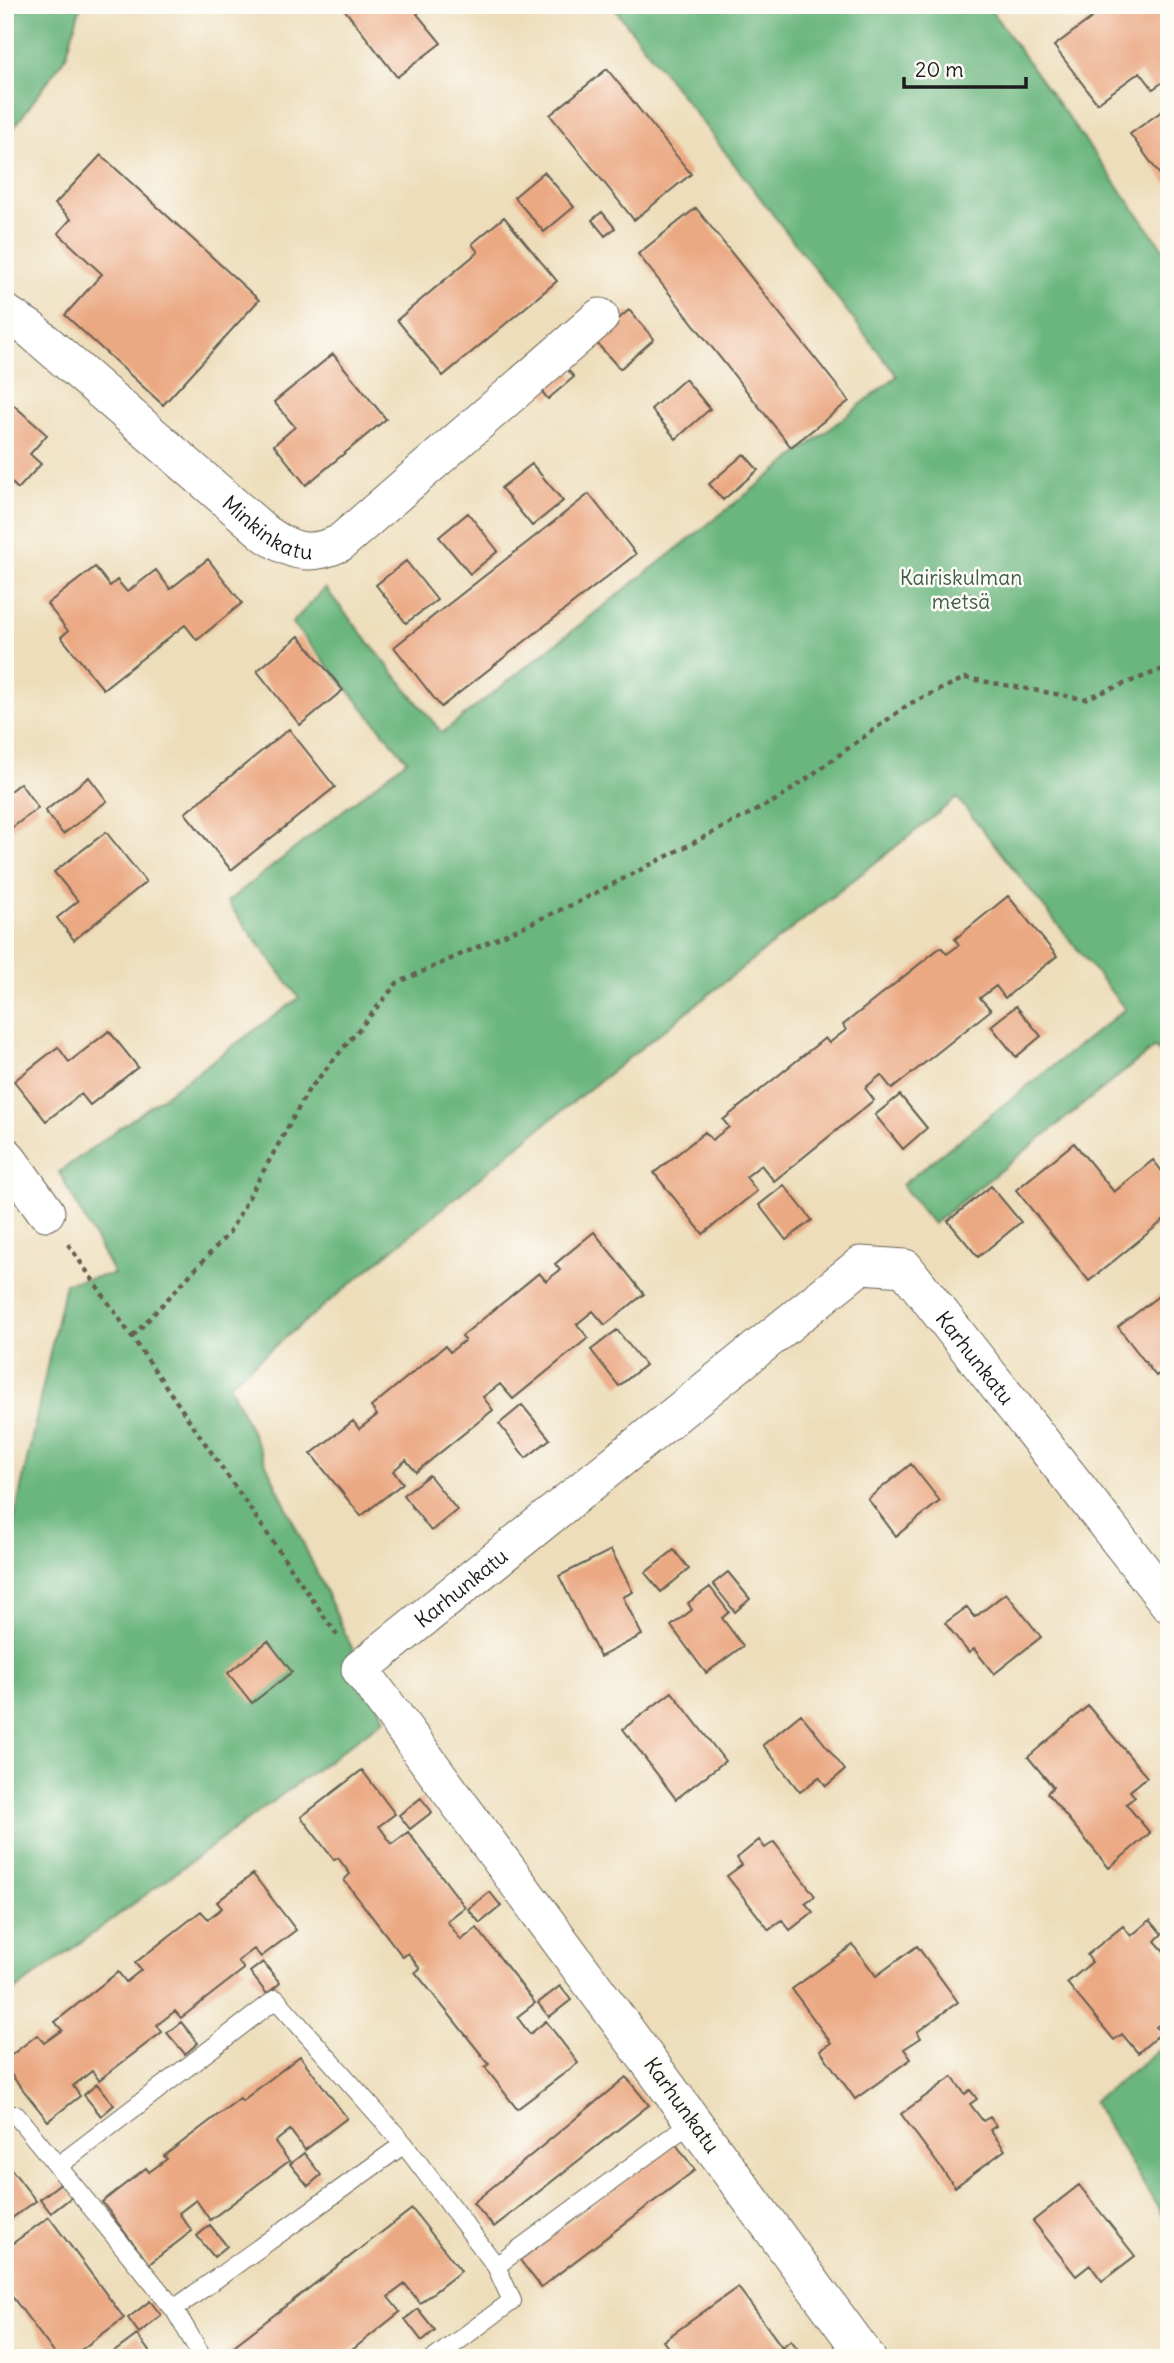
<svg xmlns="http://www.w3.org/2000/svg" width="1174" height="2363" font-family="Delius,sans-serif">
  <rect width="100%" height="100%" fill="#fdfcf7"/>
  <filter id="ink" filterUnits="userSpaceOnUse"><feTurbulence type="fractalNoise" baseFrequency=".0143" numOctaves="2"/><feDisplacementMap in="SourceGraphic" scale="14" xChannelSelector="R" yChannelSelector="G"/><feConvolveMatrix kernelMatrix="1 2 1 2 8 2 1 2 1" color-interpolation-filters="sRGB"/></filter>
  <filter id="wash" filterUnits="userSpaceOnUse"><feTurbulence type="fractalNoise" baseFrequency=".00686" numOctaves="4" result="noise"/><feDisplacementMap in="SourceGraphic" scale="28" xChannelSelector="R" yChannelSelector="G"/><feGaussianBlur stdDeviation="1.57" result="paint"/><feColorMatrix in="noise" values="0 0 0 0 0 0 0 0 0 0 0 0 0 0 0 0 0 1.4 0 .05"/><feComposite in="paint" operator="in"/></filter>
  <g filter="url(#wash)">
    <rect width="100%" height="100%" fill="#edddba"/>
    <!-- forest -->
    <path fill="#6ab67e" stroke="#43694d" stroke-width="2" d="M 5,5 L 81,5 L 66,56 L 5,140 Z
      M 612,5 L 987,5 L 1169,257 L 1169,1064 L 1155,1047 L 933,1224 L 902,1185 L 1125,1009 L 957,798 L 540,1128 L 229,1384 L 385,1719 L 5,1998 L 5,1563 L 65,1283 L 114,1274 L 59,1172 L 299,998 L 227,902 L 407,760 L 292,623 L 325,588 L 442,733 L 897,376 Z
      M 1169,2042 L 1169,2226 L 1093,2102 Z"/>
    <g id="blocks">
      <!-- building -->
      <path fill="#eba983" d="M 341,5 L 428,5 L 417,14 L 441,43 L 397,77 Z
        M 1109,5 L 1169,5 L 1169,53 L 1165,56 L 1169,60 L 1169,78 L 1153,89 L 1140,72 L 1097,103 L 1054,46 Z
        M 607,69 L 691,174 L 634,220 L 550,115 Z
        M 1169,106 L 1169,187 L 1130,134 Z
        M 101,155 L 259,300 L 163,405 L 65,315 L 102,274 L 58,233 L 71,219 L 55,204 Z
        M 544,172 L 574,207 L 544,232 L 514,197 Z
        M 696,208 L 849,401 L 791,447 L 638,254 Z
        M 602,212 L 615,228 L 605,236 L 592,220 Z
        M 504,217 L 557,281 L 443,376 L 397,320 L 478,252 L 472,244 Z
        M 629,310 L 654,339 L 620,369 L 594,340 Z
        M 333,354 L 386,419 L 306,485 L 274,445 L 295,427 L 274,402 Z
        M 561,362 L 574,377 L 548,399 L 535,383 Z
        M 685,379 L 710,409 L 676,439 L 651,409 Z
        M 8,400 L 47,435 L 30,454 L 41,464 L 18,489 L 8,479 L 5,482 Z
        M 744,454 L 758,470 L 723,500 L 709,484 Z
        M 532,464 L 563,501 L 532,526 L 501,488 Z
        M 589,494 L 636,554 L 441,707 L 394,647 Z
        M 468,513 L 498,551 L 470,574 L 439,537 Z
        M 208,559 L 242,603 L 197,640 L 185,625 L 103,689 L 61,637 L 68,631 L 47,604 L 95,567 L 110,586 L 117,580 L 127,592 L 156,570 L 170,589 Z
        M 406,561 L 437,600 L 406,623 L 376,585 Z
        M 299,636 L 343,690 L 300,725 L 257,671 Z
        M 289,729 L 335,787 L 231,870 L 185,813 Z
        M 89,777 L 107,801 L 63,834 L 45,811 Z
        M 20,783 L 38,808 L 5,833 L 5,795 Z
        M 106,832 L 146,882 L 74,940 L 57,918 L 78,901 L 54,872 Z
        M 1008,896 L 1057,956 L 1005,998 L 996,986 L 980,998 L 991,1010 L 892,1089 L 881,1075 L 865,1088 L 874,1100 L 774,1181 L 761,1165 L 746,1177 L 757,1191 L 703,1234 L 654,1173 L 705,1132 L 712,1140 L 729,1127 L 723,1120 L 825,1038 L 829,1043 L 846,1030 L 843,1025 L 941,947 L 947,954 L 959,945 L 955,939 Z
        M 1016,1006 L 1041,1036 L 1016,1057 L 991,1026 Z
        M 109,1031 L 138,1067 L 90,1105 L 81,1094 L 46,1121 L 14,1081 L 58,1047 L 69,1062 Z
        M 900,1095 L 927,1128 L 903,1149 L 875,1115 Z
        M 1074,1143 L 1114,1192 L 1153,1160 L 1169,1180 L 1169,1216 L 1089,1281 L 1016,1190 Z
        M 784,1185 L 812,1220 L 786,1240 L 759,1205 Z
        M 991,1186 L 1021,1222 L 978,1257 L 948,1221 Z
        M 594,1232 L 644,1294 L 605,1325 L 593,1311 L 577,1324 L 588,1338 L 513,1399 L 500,1384 L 483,1397 L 493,1410 L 416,1472 L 406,1460 L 393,1471 L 403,1483 L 361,1516 L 311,1454 L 353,1421 L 359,1429 L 377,1415 L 371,1407 L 445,1346 L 450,1352 L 465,1340 L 462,1336 L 539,1273 L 546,1281 L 560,1270 L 555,1264 Z
        M 1169,1288 L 1169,1366 L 1156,1376 L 1118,1327 Z
        M 617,1330 L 645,1365 L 619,1386 L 591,1350 Z
        M 522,1405 L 550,1439 L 526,1458 L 499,1424 Z
        M 911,1464 L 940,1501 L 896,1536 L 868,1499 Z
        M 429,1475 L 457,1510 L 431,1531 L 403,1495 Z
        M 611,1550 L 633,1592 L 623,1597 L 642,1635 L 600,1657 L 559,1576 Z
        M 674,1550 L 689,1569 L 661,1592 L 645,1573 Z
        M 728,1572 L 750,1599 L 735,1612 L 713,1584 Z
        M 710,1587 L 729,1612 L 722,1618 L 743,1646 L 706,1673 L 671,1626 L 692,1610 L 688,1603 Z
        M 1006,1593 L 1041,1637 L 994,1674 L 974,1649 L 969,1653 L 945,1623 L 967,1607 L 975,1617 Z
        M 268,1641 L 292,1672 L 252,1703 L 228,1673 Z
        M 672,1692 L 725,1761 L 676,1799 L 623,1729 Z
        M 1088,1706 L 1147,1777 L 1130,1791 L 1135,1797 L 1126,1804 L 1150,1833 L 1109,1868 L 1047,1793 L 1053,1787 L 1028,1757 Z
        M 801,1714 L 845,1770 L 826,1786 L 819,1777 L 800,1792 L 763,1745 Z
        M 362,1770 L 395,1814 L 379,1826 L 392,1844 L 408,1832 L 465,1907 L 447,1921 L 461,1940 L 477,1928 L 535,2003 L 517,2017 L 530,2034 L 546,2021 L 578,2063 L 517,2109 L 485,2067 L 489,2064 L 415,1972 L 420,1969 L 408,1953 L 403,1957 L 344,1880 L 350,1874 L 338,1858 L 334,1860 L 301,1817 Z
        M 421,1798 L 432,1812 L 410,1829 L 399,1815 Z
        M 759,1840 L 765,1848 L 774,1842 L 815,1896 L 805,1903 L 813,1912 L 790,1930 L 782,1920 L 769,1930 L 727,1876 L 742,1865 L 737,1858 Z
        M 253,1874 L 296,1930 L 261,1957 L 254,1949 L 238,1961 L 244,1969 L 181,2018 L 175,2011 L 157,2025 L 162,2032 L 99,2080 L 92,2071 L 73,2086 L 80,2096 L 48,2121 L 5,2067 L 5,2060 L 37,2035 L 44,2043 L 62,2030 L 55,2022 L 118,1972 L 126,1982 L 141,1970 L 135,1963 L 201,1911 L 208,1919 L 222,1908 L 217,1902 Z
        M 490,1892 L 501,1906 L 480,1923 L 468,1909 Z
        M 1150,1920 L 1162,1934 L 1155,1941 L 1169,1957 L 1169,2016 L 1156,2027 L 1161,2033 L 1138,2053 L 1122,2034 L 1114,2040 L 1067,1983 L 1092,1962 L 1087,1955 L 1123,1926 L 1131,1936 Z
        M 853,1945 L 876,1976 L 917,1946 L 958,2002 L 917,2032 L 921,2038 L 904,2049 L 911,2059 L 855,2099 L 820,2050 L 831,2043 L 792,1989 Z
        M 263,1962 L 280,1983 L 267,1994 L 250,1972 Z
        M 560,1986 L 571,2000 L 549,2017 L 538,2003 Z
        M 181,2022 L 198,2043 L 185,2054 L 167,2033 Z
        M 300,2056 L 347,2118 L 305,2150 L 290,2130 L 275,2142 L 289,2161 L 210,2220 L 196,2200 L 179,2213 L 192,2231 L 149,2264 L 102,2202 L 146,2168 L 149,2172 L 167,2159 L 164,2156 L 240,2098 L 242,2101 Z
        M 626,2077 L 649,2105 L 494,2227 L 473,2203 Z
        M 952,2077 L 965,2094 L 970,2090 L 977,2099 L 970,2104 L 983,2121 L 990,2117 L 996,2126 L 990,2130 L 1005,2150 L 955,2187 L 901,2114 Z
        M 97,2084 L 114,2105 L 101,2116 L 84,2095 Z
        M 675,2143 L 695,2170 L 541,2287 L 520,2260 Z
        M 304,2153 L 321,2175 L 308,2186 L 290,2164 Z
        M 5,2161 L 36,2201 L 5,2223 Z
        M 62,2182 L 73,2196 L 51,2213 L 40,2199 Z
        M 1079,2185 L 1135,2256 L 1102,2281 L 1090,2265 L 1076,2276 L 1033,2221 Z
        M 412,2209 L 461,2271 L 420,2303 L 405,2284 L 388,2297 L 400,2312 L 342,2358 L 312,2358 L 308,2354 L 303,2358 L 224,2358 L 222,2355 Z
        M 49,2217 L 124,2318 L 70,2358 L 58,2358 L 5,2287 L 5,2249 Z
        M 210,2225 L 227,2246 L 214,2257 L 197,2236 Z
        M 738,2287 L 782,2347 L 791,2340 L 804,2358 L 676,2358 L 663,2341 Z
        M 150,2301 L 161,2315 L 139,2333 L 128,2318 Z
        M 418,2309 L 435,2330 L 422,2341 L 405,2319 Z
        M 137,2335 L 154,2358 L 106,2358 Z"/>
    </g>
  </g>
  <g filter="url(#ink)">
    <use href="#blocks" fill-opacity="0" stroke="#656053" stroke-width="2"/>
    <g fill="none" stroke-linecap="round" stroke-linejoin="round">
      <defs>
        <path id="service" d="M 16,2115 L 174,2309
          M 58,2166 L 276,1999 L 404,2144
          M 203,2358 L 174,2309 L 404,2144 L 496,2266
          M 435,2358 L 512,2301 L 496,2266 L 693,2121"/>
        <g id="minor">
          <path id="s1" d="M 5,313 L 30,329 L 266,534 C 292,552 310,557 340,543 L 600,317"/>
          <path d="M 5,1155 L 46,1212"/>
          <path id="s2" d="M 867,2358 L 360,1669 L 861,1265 L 905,1268 L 1169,1604"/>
        </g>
      </defs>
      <!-- service casing -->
      <use href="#service" stroke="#656053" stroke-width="20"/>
      <!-- minor casing -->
      <use href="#minor" stroke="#656053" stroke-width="39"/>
      <!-- path -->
      <path stroke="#656053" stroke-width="4.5" stroke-dasharray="5 5" stroke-linecap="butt" d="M 68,1244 L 339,1638
        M 133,1336 L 229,1233 L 308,1091 L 397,983 L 576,903 L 780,798 L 909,704 L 965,678 L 1084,699 L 1169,667"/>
      <!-- service -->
      <use href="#service" stroke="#fff" stroke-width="18"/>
      <!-- minor -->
      <use href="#minor" stroke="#fff" stroke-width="37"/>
    </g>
  </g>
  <g text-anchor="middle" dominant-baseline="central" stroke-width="5" stroke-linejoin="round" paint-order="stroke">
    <!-- street labels -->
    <g font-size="21" fill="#1c1c1c" stroke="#fdfcf7">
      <text stroke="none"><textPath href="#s1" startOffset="341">Minkinkatu</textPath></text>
      <text stroke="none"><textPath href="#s2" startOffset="1657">Karhunkatu</textPath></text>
      <text stroke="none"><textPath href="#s2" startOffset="985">Karhunkatu</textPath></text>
      <text transform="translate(682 2105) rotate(54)">Karhunkatu</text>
    </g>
    <!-- park labels -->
    <g font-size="21" fill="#405c46" stroke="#fdfcf7">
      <text x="961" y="577">Kairiskulman<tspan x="961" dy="24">metsä</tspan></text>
    </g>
  </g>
  <!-- margin -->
  <rect width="1174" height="2363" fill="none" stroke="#fdfcf7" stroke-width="28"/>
  <!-- scale -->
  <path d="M904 77v10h122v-10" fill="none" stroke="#1c1c1c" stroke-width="3.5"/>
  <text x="915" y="77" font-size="21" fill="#1c1c1c" stroke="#fdfcf7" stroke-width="5" paint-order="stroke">20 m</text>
</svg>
